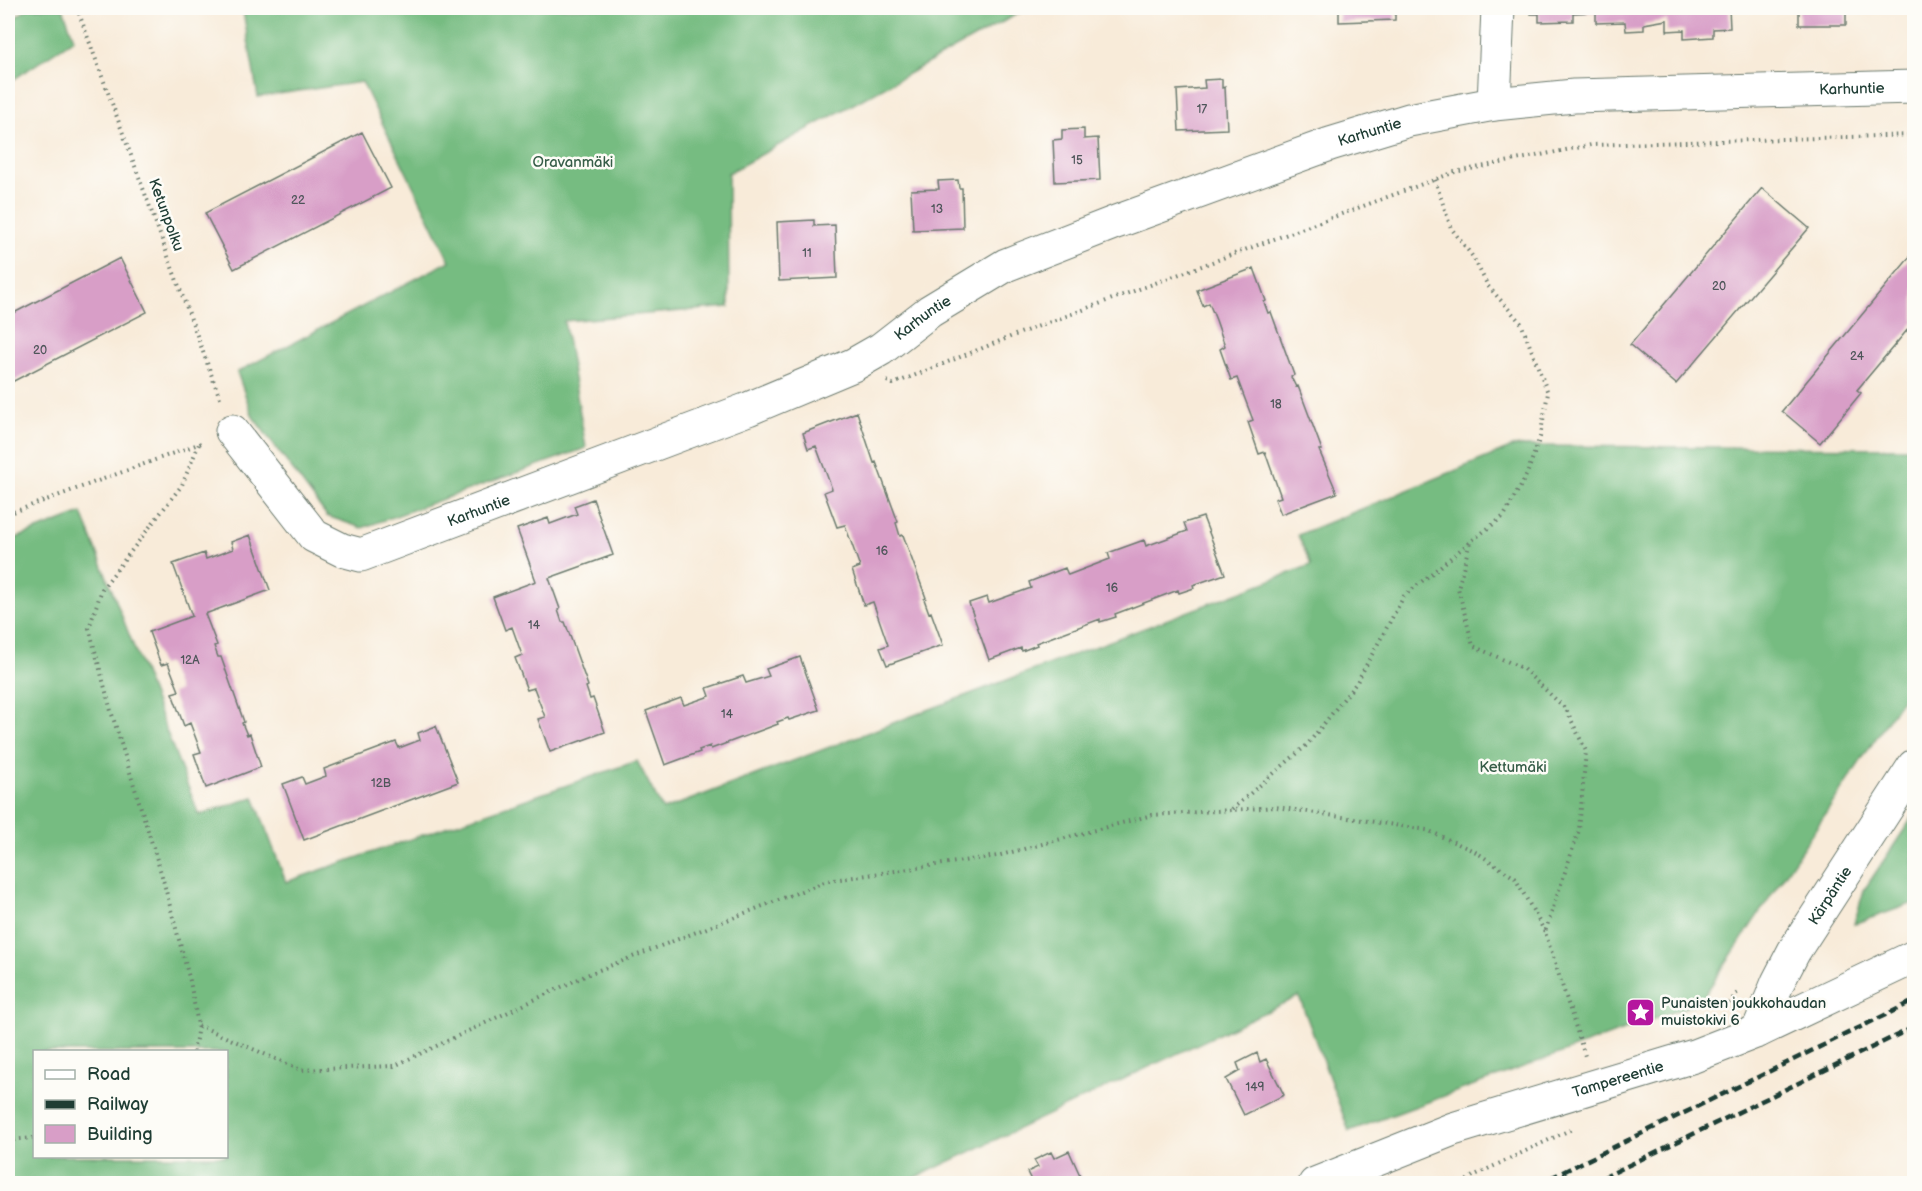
<svg xmlns="http://www.w3.org/2000/svg" width="1922" height="1191" font-family="'Balsamiq Sans',sans-serif">
  <rect width="100%" height="100%" fill="#fdfcf7"/>
  <filter id="ink" filterUnits="userSpaceOnUse"><feTurbulence type="fractalNoise" baseFrequency=".0167" numOctaves="2"/><feDisplacementMap in="SourceGraphic" scale="12" xChannelSelector="R" yChannelSelector="G"/><feConvolveMatrix kernelMatrix="1 2 1 2 8 2 1 2 1" color-interpolation-filters="sRGB"/></filter>
  <filter id="wash" filterUnits="userSpaceOnUse"><feTurbulence type="fractalNoise" baseFrequency=".008" numOctaves="4" result="noise"/><feDisplacementMap in="SourceGraphic" scale="24" xChannelSelector="R" yChannelSelector="G"/><feGaussianBlur stdDeviation="1.35" result="paint"/><feColorMatrix in="noise" values="0 0 0 0 0 0 0 0 0 0 0 0 0 0 0 0 0 1.4 0 .05"/><feComposite in="paint" operator="in"/></filter>
  <g filter="url(#wash)">
    <rect width="100%" height="100%" fill="#f8ebd9"/>
    <!-- forest -->
    <path fill="#76bc81" stroke="#4a7c5a" stroke-width="1.5" fill-rule="evenodd" d="M 29,8 L 63,8 L 74,39 L 8,83 L 8,22 Z
      M 246,8 L 1028,8 L 728,173 L 729,307 L 564,321 L 586,448 L 362,528 L 327,516 L 253,417 L 237,372 L 450,261 L 362,82 L 258,97 L 243,11 Z
      M 1515,446 L 1914,448 L 1914,681 L 1700,1002 L 1349,1131 L 1299,996 L 904,1183 L 8,1183 L 8,541 L 82,513 L 199,815 L 254,797 L 286,882 L 637,761 L 663,810 L 1311,565 L 1298,535 ZM 34,1052 L 226,1052 L 226,1156 L 34,1156 Z
      M 1914,815 L 1914,903 L 1854,924 L 1864,890 Z"/>
    <g id="blocks">
      <!-- building -->
      <path fill="#d89ec7" d="M 1339,8 L 1395,8 L 1395,20 L 1339,22 Z
        M 1531,8 L 1729,8 L 1730,28 L 1713,29 L 1713,37 L 1684,39 L 1684,30 L 1667,31 L 1667,20 L 1644,24 L 1644,30 L 1626,31 L 1625,22 L 1596,23 L 1596,12 L 1573,13 L 1573,21 L 1539,22 L 1539,14 L 1531,14 Z
        M 1799,8 L 1846,8 L 1846,25 L 1799,25 Z
        M 1222,79 L 1222,88 L 1225,87 L 1227,129 L 1179,131 L 1177,90 L 1205,88 L 1204,80 Z
        M 1084,129 L 1084,139 L 1098,138 L 1100,180 L 1055,182 L 1053,140 L 1062,139 L 1062,130 Z
        M 362,132 L 391,188 L 234,269 L 205,213 Z
        M 958,180 L 959,188 L 962,188 L 963,228 L 913,230 L 911,190 L 939,189 L 938,181 Z
        M 1762,188 L 1809,228 L 1676,384 L 1630,345 Z
        M 814,220 L 814,226 L 835,225 L 837,278 L 779,281 L 777,222 Z
        M 1914,252 L 1914,322 L 1857,390 L 1861,393 L 1820,443 L 1782,411 Z
        M 120,258 L 147,312 L 8,384 L 8,316 Z
        M 1254,268 L 1266,301 L 1264,302 L 1268,313 L 1271,312 L 1294,375 L 1291,377 L 1296,387 L 1298,386 L 1322,450 L 1319,450 L 1337,493 L 1281,514 L 1275,499 L 1281,497 L 1265,452 L 1259,454 L 1248,422 L 1253,420 L 1237,378 L 1231,380 L 1220,349 L 1225,346 L 1216,320 L 1209,303 L 1203,306 L 1197,290 Z
        M 857,412 L 874,463 L 876,462 L 898,522 L 896,523 L 900,536 L 903,535 L 926,598 L 924,599 L 929,613 L 931,612 L 943,645 L 887,665 L 880,648 L 888,645 L 873,602 L 864,605 L 852,570 L 860,567 L 845,525 L 837,527 L 824,492 L 832,489 L 816,446 L 808,449 L 803,433 Z
        M 593,499 L 613,555 L 549,578 L 560,609 L 558,610 L 562,622 L 565,622 L 588,686 L 586,687 L 590,699 L 593,698 L 605,732 L 550,752 L 538,719 L 545,717 L 534,688 L 527,690 L 515,658 L 522,655 L 512,627 L 505,630 L 493,597 L 536,581 L 517,529 L 548,518 L 550,524 L 577,514 L 574,506 Z
        M 1203,517 L 1225,574 L 1193,585 L 1194,588 L 1179,593 L 1178,590 L 1115,614 L 1116,617 L 1100,622 L 1100,619 L 1036,643 L 1037,645 L 1022,651 L 1021,648 L 989,660 L 969,603 L 987,597 L 989,603 L 1031,588 L 1029,582 L 1065,568 L 1068,575 L 1110,559 L 1108,553 L 1144,540 L 1146,546 L 1187,531 L 1184,523 Z
        M 250,535 L 270,590 L 205,614 L 217,645 L 214,646 L 218,657 L 221,657 L 244,722 L 242,723 L 247,735 L 250,734 L 261,767 L 206,788 L 194,754 L 201,752 L 190,723 L 184,726 L 172,693 L 179,691 L 168,663 L 161,665 L 149,632 L 192,616 L 173,564 L 204,553 L 206,559 L 233,549 L 231,542 Z
        M 800,657 L 819,710 L 789,720 L 788,718 L 777,722 L 778,724 L 711,749 L 710,746 L 699,750 L 700,752 L 665,765 L 646,711 L 681,698 L 684,705 L 710,696 L 707,688 L 743,676 L 746,683 L 769,676 L 766,669 Z
        M 436,726 L 458,782 L 304,840 L 283,784 L 302,777 L 305,784 L 326,776 L 324,769 L 396,742 L 399,748 L 420,740 L 418,733 Z
        M 1257,1053 L 1260,1062 L 1266,1059 L 1284,1095 L 1244,1115 L 1226,1079 L 1240,1071 L 1237,1063 Z
        M 1069,1151 L 1084,1184 L 1033,1184 L 1027,1172 L 1038,1167 L 1034,1160 L 1051,1152 L 1054,1158 Z"/>
    </g>
  </g>
  <g filter="url(#ink)">
    <use href="#blocks" fill-opacity="0" stroke="#6b7a6e" stroke-width="1.5"/>
    <g fill="none" stroke-linecap="round" stroke-linejoin="round">
      <defs>
        <g id="street">
          <path d="M 1494,104 L 1498,8"/>
          <path id="s1" d="M 232,431 L 314,536 L 342,550 L 361,555 L 748,409 L 853,365 L 881,349 L 930,311 L 1006,265 L 1116,222 L 1330,144 L 1409,120 L 1494,104 L 1574,96 L 1914,87"/>
          <path id="s2" d="M 1758,1031 L 1778,982 L 1794,951 L 1914,766"/>
        </g>
        <g id="secondary">
          <path id="s3" d="M 1315,1184 L 1453,1129 L 1694,1056 L 1758,1031 L 1914,957"/>
        </g>
      </defs>
      <!-- street casing -->
      <use href="#street" stroke="#6b7a6e" stroke-width="35"/>
      <!-- secondary casing -->
      <use href="#secondary" stroke="#6b7a6e" stroke-width="35"/>
      <!-- path -->
      <path stroke="#6b7a6e" stroke-width="4" stroke-dasharray="1.5 4.5" stroke-linecap="butt" d="M 77,8 L 221,401
        M 1435,180 L 1451,228 L 1473,257 L 1488,286 L 1521,323 L 1548,393 L 1540,437 L 1527,474 L 1504,516 L 1470,542 L 1458,588 L 1473,646 L 1522,668 L 1566,709 L 1586,751 L 1579,830 L 1545,932 L 1585,1056
        M 887,381 L 893,384 L 1015,335 L 1455,172 L 1591,145 L 1914,135
        M 8,514 L 204,442
        M 1232,809 L 1307,745 L 1357,682 L 1404,596 L 1470,542
        M 1725,1008 L 1737,993
        M 198,1025 L 301,1070 L 394,1066 L 589,974 L 827,881 L 997,856 L 1152,815 L 1232,810 L 1276,807 L 1427,830 L 1476,852 L 1515,878 L 1545,932
        M 194,1052 L 198,1025 L 190,981 L 162,876 L 111,711 L 89,628 L 102,589 L 182,485 L 199,444
        M 8,1140 L 34,1138
        M 1462,1184 L 1473,1176 L 1574,1128"/>
      <!-- street -->
      <use href="#street" stroke="#fff" stroke-width="33"/>
      <!-- secondary -->
      <use href="#secondary" stroke="#fff" stroke-width="33"/>
      <!-- rail -->
      <path stroke="#1f3d34" stroke-width="4.5" stroke-dasharray="9 4.5" stroke-linecap="butt" d="M 1538,1184 L 1914,1001
        M 1590,1184 L 1914,1027"/>
    </g>
  </g>
  <!-- icons -->
  <defs>
    <symbol id="sight-square" viewBox="-11 -11 22 22"><rect x="-9" y="-9" width="18" height="18" rx="4" fill="#b5179e" stroke="#fdfcf7"/><path d="M0-6L1.8-2.2L6-1.7L2.9 1.2L3.7 5.4L0 3.3L-3.7 5.4L-2.9 1.2L-6-1.7L-1.8-2.2Z" fill="#fff"/></symbol>
  </defs>
  <g fill-rule="evenodd">
    <use href="#sight-square" x="1624" y="996" width="33" height="33"/>
  </g>
  <g text-anchor="middle" dominant-baseline="central" stroke-width="5" stroke-linejoin="round" paint-order="stroke">
    <!-- number labels -->
    <g font-size="12" fill="#4d5559">
      <text x="1202" y="109">17</text>
      <text x="1077" y="160">15</text>
      <text x="298" y="200">22</text>
      <text x="937" y="209">13</text>
      <text x="807" y="253">11</text>
      <text x="1719" y="286">20</text>
      <text x="40" y="350">20</text>
      <text x="1857" y="356">24</text>
      <text x="1276" y="404">18</text>
      <text x="882" y="551">16</text>
      <text x="1112" y="588">16</text>
      <text x="534" y="625">14</text>
      <text x="190" y="660">12A</text>
      <text x="727" y="714">14</text>
      <text x="381" y="783">12B</text>
      <text x="1255" y="1087">149</text>
    </g>
    <!-- street labels -->
    <g font-size="15" fill="#1f3d34" stroke="#fdfcf7">
      <text stroke="none"><textPath href="#s1" startOffset="1768">Karhuntie</textPath></text>
      <text stroke="none"><textPath href="#s1" startOffset="1282">Karhuntie</textPath></text>
      <text transform="translate(166 215) rotate(70)">Ketunpolku</text>
      <text stroke="none"><textPath href="#s1" startOffset="796">Karhuntie</textPath></text>
      <text stroke="none"><textPath href="#s1" startOffset="310">Karhuntie</textPath></text>
      <text stroke="none"><textPath href="#s2" startOffset="154">Kärpäntie</textPath></text>
      <text stroke="none"><textPath href="#s3" startOffset="321">Tampereentie</textPath></text>
    </g>
    <!-- park labels -->
    <g font-size="15" fill="#365d48" stroke="#fdfcf7">
      <text x="573" y="162">Oravanmäki</text>
      <text x="1513" y="767">Kettumäki</text>
    </g>
    <!-- poi labels -->
    <g font-size="15" fill="#1f3d34" stroke="#fdfcf7" text-anchor="start">
      <text x="1661" y="1003">Punaisten joukkohaudan<tspan x="1661" dy="17">muistokivi 6</tspan></text>
    </g>
  </g>
  <!-- margin -->
  <rect width="1922" height="1191" fill="none" stroke="#fdfcf7" stroke-width="30"/>
  <!-- legend -->
  <rect x="33" y="1050" width="195" height="108" fill="#fdfcf7" stroke="#a4b0a9" stroke-width="1.5"/>
  <rect x="45" y="1070" width="30" height="9" fill="#ffffff" stroke="#a4b0a9" stroke-width="1.5"/>
  <text x="87" y="1080" font-size="18" fill="#1f3d34">Road</text>
  <rect x="45" y="1100" width="30" height="9" fill="#1f3d34" stroke="#a4b0a9" stroke-width="1.5"/>
  <text x="87" y="1110" font-size="18" fill="#1f3d34">Railway</text>
  <rect x="45" y="1125" width="30" height="18" fill="#d89ec7" stroke="#a4b0a9" stroke-width="1.5"/>
  <text x="87" y="1140" font-size="18" fill="#1f3d34">Building</text>
</svg>
